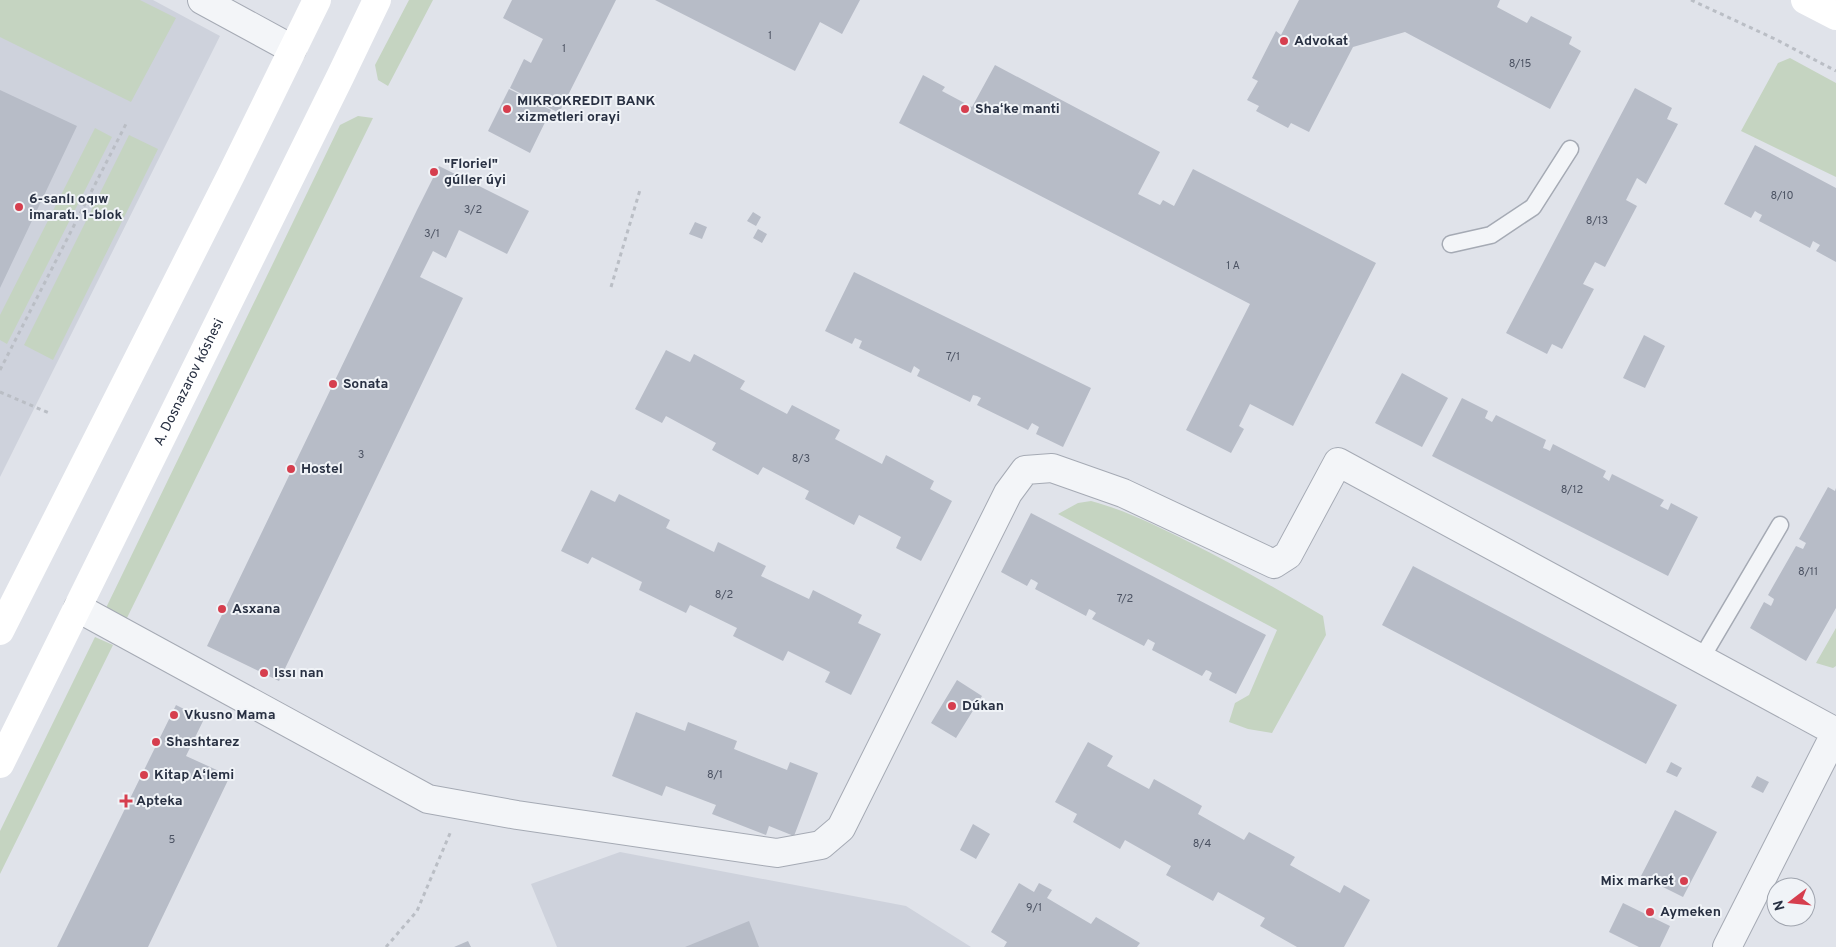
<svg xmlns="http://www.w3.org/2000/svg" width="1836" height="947" font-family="Overpass,sans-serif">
  <rect width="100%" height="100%" fill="#e0e3ea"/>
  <!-- built -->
  <path fill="#ced2dc" d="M 0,0 L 153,0 L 220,36 L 0,477 Z
    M 620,852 L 906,906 L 971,947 L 557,947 L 531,884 Z"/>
  <!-- green -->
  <path fill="#c5d4c1" d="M 0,0 L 140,0 L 176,18 L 131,102 L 0,37 Z
    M 409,0 L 433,0 L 388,86 L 378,80 L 375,65 Z
    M 1790,58 L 1836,83 L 1836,177 L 1741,131 L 1778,63 Z
    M 358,116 L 373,118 L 123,626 L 105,610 L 340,125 Z
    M 95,128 L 112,137 L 7,344 L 0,340 L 0,315 Z
    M 129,135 L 158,149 L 53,360 L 24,345 Z
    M 1091,501 C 1125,510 1157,526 1189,542 C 1235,565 1279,590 1323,616 L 1326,635 L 1272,733 L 1248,729 L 1229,722 L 1235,703 L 1249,695 L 1277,630 L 1058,514 L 1078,503 Z
    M 1836,628 L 1836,666 L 1833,668 L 1816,663 Z
    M 95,637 L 113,645 L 0,874 L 0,831 Z"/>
  <!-- building -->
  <path fill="#b7bcc7" d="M 512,0 L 616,0 L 559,113 L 510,88 L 524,59 L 531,63 L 543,39 L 503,18 Z
    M 655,0 L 860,0 L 842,34 L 820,22 L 795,71 Z
    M 1299,0 L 1500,0 L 1497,7 L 1527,23 L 1531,16 L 1572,37 L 1569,44 L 1581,51 L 1550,109 L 1405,32 L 1353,47 L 1309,132 L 1291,123 L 1288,128 L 1256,111 L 1259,106 L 1247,100 L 1258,81 L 1252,78 L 1276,31 L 1281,35 Z
    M 995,65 L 1160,152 L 1138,194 L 1160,205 L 1163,200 L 1174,206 L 1193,169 L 1376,263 L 1293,426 L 1250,404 L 1239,426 L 1244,429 L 1231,453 L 1186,430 L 1250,304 L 899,123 L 923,75 L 945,87 L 942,91 L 972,107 Z
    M 1635,88 L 1672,108 L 1667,119 L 1678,124 L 1646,184 L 1637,178 L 1626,200 L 1637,206 L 1605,267 L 1595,262 L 1583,284 L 1594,289 L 1562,349 L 1552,344 L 1547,354 L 1506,333 Z
    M 509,89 L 551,110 L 530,153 L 488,131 Z
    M 0,90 L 77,126 L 0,288 Z
    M 1755,145 L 1836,188 L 1836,262 L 1816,251 L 1820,245 L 1813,241 L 1810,248 L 1759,221 L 1762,215 L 1758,213 L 1755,211 L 1751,218 L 1724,204 Z
    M 439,166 L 529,211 L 507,254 L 459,230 L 446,258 L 433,251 L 420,277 L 463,298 L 279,681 L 207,646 L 417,210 L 429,215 L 417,210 Z
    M 753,212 L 761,217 L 756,226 L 747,221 Z
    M 695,222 L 707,227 L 702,239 L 689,234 Z
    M 758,229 L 767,234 L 762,243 L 753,238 Z
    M 854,272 L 1091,388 L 1063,447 L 1036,434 L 1039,427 L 1032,423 L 1028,430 L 977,405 L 981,398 L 977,396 L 973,395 L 970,402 L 917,376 L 920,370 L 914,366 L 911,373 L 859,348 L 862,341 L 855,338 L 852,344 L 825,331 Z
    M 1644,335 L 1665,346 L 1645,388 L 1623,378 Z
    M 666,350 L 690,362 L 694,354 L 745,381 L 740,389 L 787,414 L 792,405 L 840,430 L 835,439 L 882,464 L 886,455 L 934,481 L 930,489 L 952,501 L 921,561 L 896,548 L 901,537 L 859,515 L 854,525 L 805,499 L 809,491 L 763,467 L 758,475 L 712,450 L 716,443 L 666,416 L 662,423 L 635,409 Z
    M 1402,373 L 1448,398 L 1422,447 L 1375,423 Z
    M 1462,398 L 1488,411 L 1485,418 L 1492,422 L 1496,415 L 1546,440 L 1543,448 L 1546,449 L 1550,451 L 1553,444 L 1606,471 L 1603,477 L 1609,481 L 1612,474 L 1664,500 L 1660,506 L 1668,510 L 1671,503 L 1698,517 L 1668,576 L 1432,456 Z
    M 1828,487 L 1835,491 L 1836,488 L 1836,608 L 1806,661 L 1750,628 L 1764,602 L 1771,606 L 1773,602 L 1774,599 L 1768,595 L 1796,546 L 1803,549 L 1806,543 L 1799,539 Z
    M 591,490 L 615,502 L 619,494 L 670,520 L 666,528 L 714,552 L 718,542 L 766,566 L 761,576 L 809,599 L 813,590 L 862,615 L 858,623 L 881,634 L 851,695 L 825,682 L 830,672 L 788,651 L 783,661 L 733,636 L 737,628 L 690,605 L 686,613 L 639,590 L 642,582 L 592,557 L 588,564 L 561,551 Z
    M 1031,513 L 1266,635 L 1236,694 L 1209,680 L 1212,673 L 1209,671 L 1206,670 L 1202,676 L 1152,650 L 1155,643 L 1148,639 L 1144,646 L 1092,619 L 1096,613 L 1093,611 L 1089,609 L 1086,616 L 1035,589 L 1038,583 L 1035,581 L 1031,579 L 1027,586 L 1001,572 Z
    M 1413,566 L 1677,705 L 1646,764 L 1382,625 Z
    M 957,680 L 982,696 L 956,738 L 931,723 Z
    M 176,705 L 204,719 L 186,756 L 230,776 L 148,947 L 57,947 Z
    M 636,712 L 685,731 L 688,722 L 737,741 L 734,749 L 787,770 L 790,762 L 818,773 L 794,836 L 769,826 L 766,835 L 712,814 L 716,805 L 666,786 L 662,796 L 612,776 Z
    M 1088,742 L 1113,756 L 1107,766 L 1149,789 L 1154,779 L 1202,806 L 1198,814 L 1244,840 L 1249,832 L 1295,857 L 1290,865 L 1340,893 L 1344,885 L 1370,900 L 1344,947 L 1297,947 L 1260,926 L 1265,918 L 1218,892 L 1213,901 L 1166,875 L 1171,866 L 1125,840 L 1120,849 L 1073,822 L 1077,814 L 1055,802 Z
    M 1671,762 L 1682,768 L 1677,777 L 1666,772 Z
    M 1757,776 L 1769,782 L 1763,793 L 1751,787 Z
    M 1675,810 L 1717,832 L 1683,897 L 1641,876 Z
    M 973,824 L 990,834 L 976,859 L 960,850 Z
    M 1019,883 L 1034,892 L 1039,883 L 1052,890 L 1047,898 L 1091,924 L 1096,917 L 1140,943 L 1137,947 L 1004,947 L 1007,942 L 991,932 Z
    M 1623,903 L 1670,926 L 1660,947 L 1639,947 L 1609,932 Z
    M 749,921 L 759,947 L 685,947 Z
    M 468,941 L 471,947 L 454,947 Z"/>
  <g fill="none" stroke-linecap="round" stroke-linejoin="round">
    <defs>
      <path id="service" d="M 1451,244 L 1491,235 L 1533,207 L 1570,149
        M 1701,659 L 1780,525"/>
      <path id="minor" d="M 202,0 L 292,49
        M 78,608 L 428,799 L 517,815 L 777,853 L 821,845 L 841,828 L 1008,493 L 1025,470 L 1052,468 L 1123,493 L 1274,564 L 1288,555 L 1338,462 L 1836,732
        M 1727,947 L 1836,732"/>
    </defs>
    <!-- service casing -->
    <use href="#service" stroke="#a5aab4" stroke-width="19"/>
    <!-- minor casing -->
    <use href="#minor" stroke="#a5aab4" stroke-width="30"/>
    <!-- path -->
    <path stroke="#babec5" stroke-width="3" stroke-dasharray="4 4" stroke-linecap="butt" d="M 1691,0 L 1775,39 L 1836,71
      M 611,287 L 640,190
      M 0,370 L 127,122
      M 0,392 L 49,413
      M 386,947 L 417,911 L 451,831"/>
    <!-- service -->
    <use href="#service" stroke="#f3f5f8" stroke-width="16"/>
    <!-- minor -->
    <use href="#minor" stroke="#f3f5f8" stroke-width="28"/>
    <!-- secondary -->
    <g stroke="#fff" stroke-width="28">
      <path d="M 1805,0 L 1836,16"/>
      <path d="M 0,631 L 231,175 L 317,0"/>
      <path id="s1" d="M 0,764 L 340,77 L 377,0"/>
    </g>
  </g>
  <!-- markers -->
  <g fill="#d63e4e" stroke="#f0f3f7" stroke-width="2">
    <circle cx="1284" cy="41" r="5"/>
    <circle cx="507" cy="109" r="5"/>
    <circle cx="965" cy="109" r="5"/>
    <circle cx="434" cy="172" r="5"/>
    <circle cx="19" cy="207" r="5"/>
    <circle cx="333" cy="384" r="5"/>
    <circle cx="291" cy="469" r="5"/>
    <circle cx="222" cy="609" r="5"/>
    <circle cx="264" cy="673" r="5"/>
    <circle cx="952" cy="706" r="5"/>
    <circle cx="174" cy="715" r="5"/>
    <circle cx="156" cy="742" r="5"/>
    <circle cx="144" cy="775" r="5"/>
    <path d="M123.5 793.5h5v5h5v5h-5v5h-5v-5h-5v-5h5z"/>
    <circle cx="1684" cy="881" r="5"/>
    <circle cx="1650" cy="912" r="5"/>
  </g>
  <g text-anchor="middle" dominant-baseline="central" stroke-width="4" stroke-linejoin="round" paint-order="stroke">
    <!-- number labels -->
    <g font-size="11" fill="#4c5363">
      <text x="770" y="36">1</text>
      <text x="564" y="49">1</text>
      <text x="1520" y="64">8/15</text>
      <text x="1782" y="196">8/10</text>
      <text x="473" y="210">3/2</text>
      <text x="1597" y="221">8/13</text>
      <text x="432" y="234">3/1</text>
      <text x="1233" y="266">1 A</text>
      <text x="953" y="357">7/1</text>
      <text x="361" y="455">3</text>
      <text x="801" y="459">8/3</text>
      <text x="1572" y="490">8/12</text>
      <text x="1808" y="572">8/11</text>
      <text x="724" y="595">8/2</text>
      <text x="1125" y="599">7/2</text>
      <text x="715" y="775">8/1</text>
      <text x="172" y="840">5</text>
      <text x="1202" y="844">8/4</text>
      <text x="1034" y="908">9/1</text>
    </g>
    <!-- poi labels -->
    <g font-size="14" font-weight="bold" fill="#283042" stroke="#f0f3f7" text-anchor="start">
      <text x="1294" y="41">Advokat</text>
      <text x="517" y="101">MIKROKREDIT BANK<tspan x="517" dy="16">xizmetleri orayi</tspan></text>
      <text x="975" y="109">Shaʻke manti</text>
      <text x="444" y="164">"Floriel"<tspan x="444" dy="16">gúller úyi</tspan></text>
      <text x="29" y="199">6-sanlı oqıw<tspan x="29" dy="16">imaratı. 1-blok</tspan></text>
      <text x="343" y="384">Sonata</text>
      <text x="301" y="469">Hostel</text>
      <text x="232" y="609">Asxana</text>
      <text x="274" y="673">Issı nan</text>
      <text x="962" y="706">Dúkan</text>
      <text x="184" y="715">Vkusno Mama</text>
      <text x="166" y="742">Shashtarez</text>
      <text x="154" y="775">Kitap Aʻlemi</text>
      <text x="136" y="801">Apteka</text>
      <text x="1674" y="881" text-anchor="end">Mix market</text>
      <text x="1660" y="912">Aymeken</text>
    </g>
    <!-- street labels -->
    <g font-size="14" fill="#283042" stroke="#f0f3f7">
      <text stroke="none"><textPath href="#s1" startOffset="426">A. Dosnazarov kóshesi</textPath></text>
    </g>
  </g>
  <!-- north arrow -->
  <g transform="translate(1791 902) rotate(254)"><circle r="24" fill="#f0f3f7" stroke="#a0a5af"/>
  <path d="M0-4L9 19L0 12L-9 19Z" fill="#d63e4e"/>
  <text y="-8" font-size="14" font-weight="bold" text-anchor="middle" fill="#283042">N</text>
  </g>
</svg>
